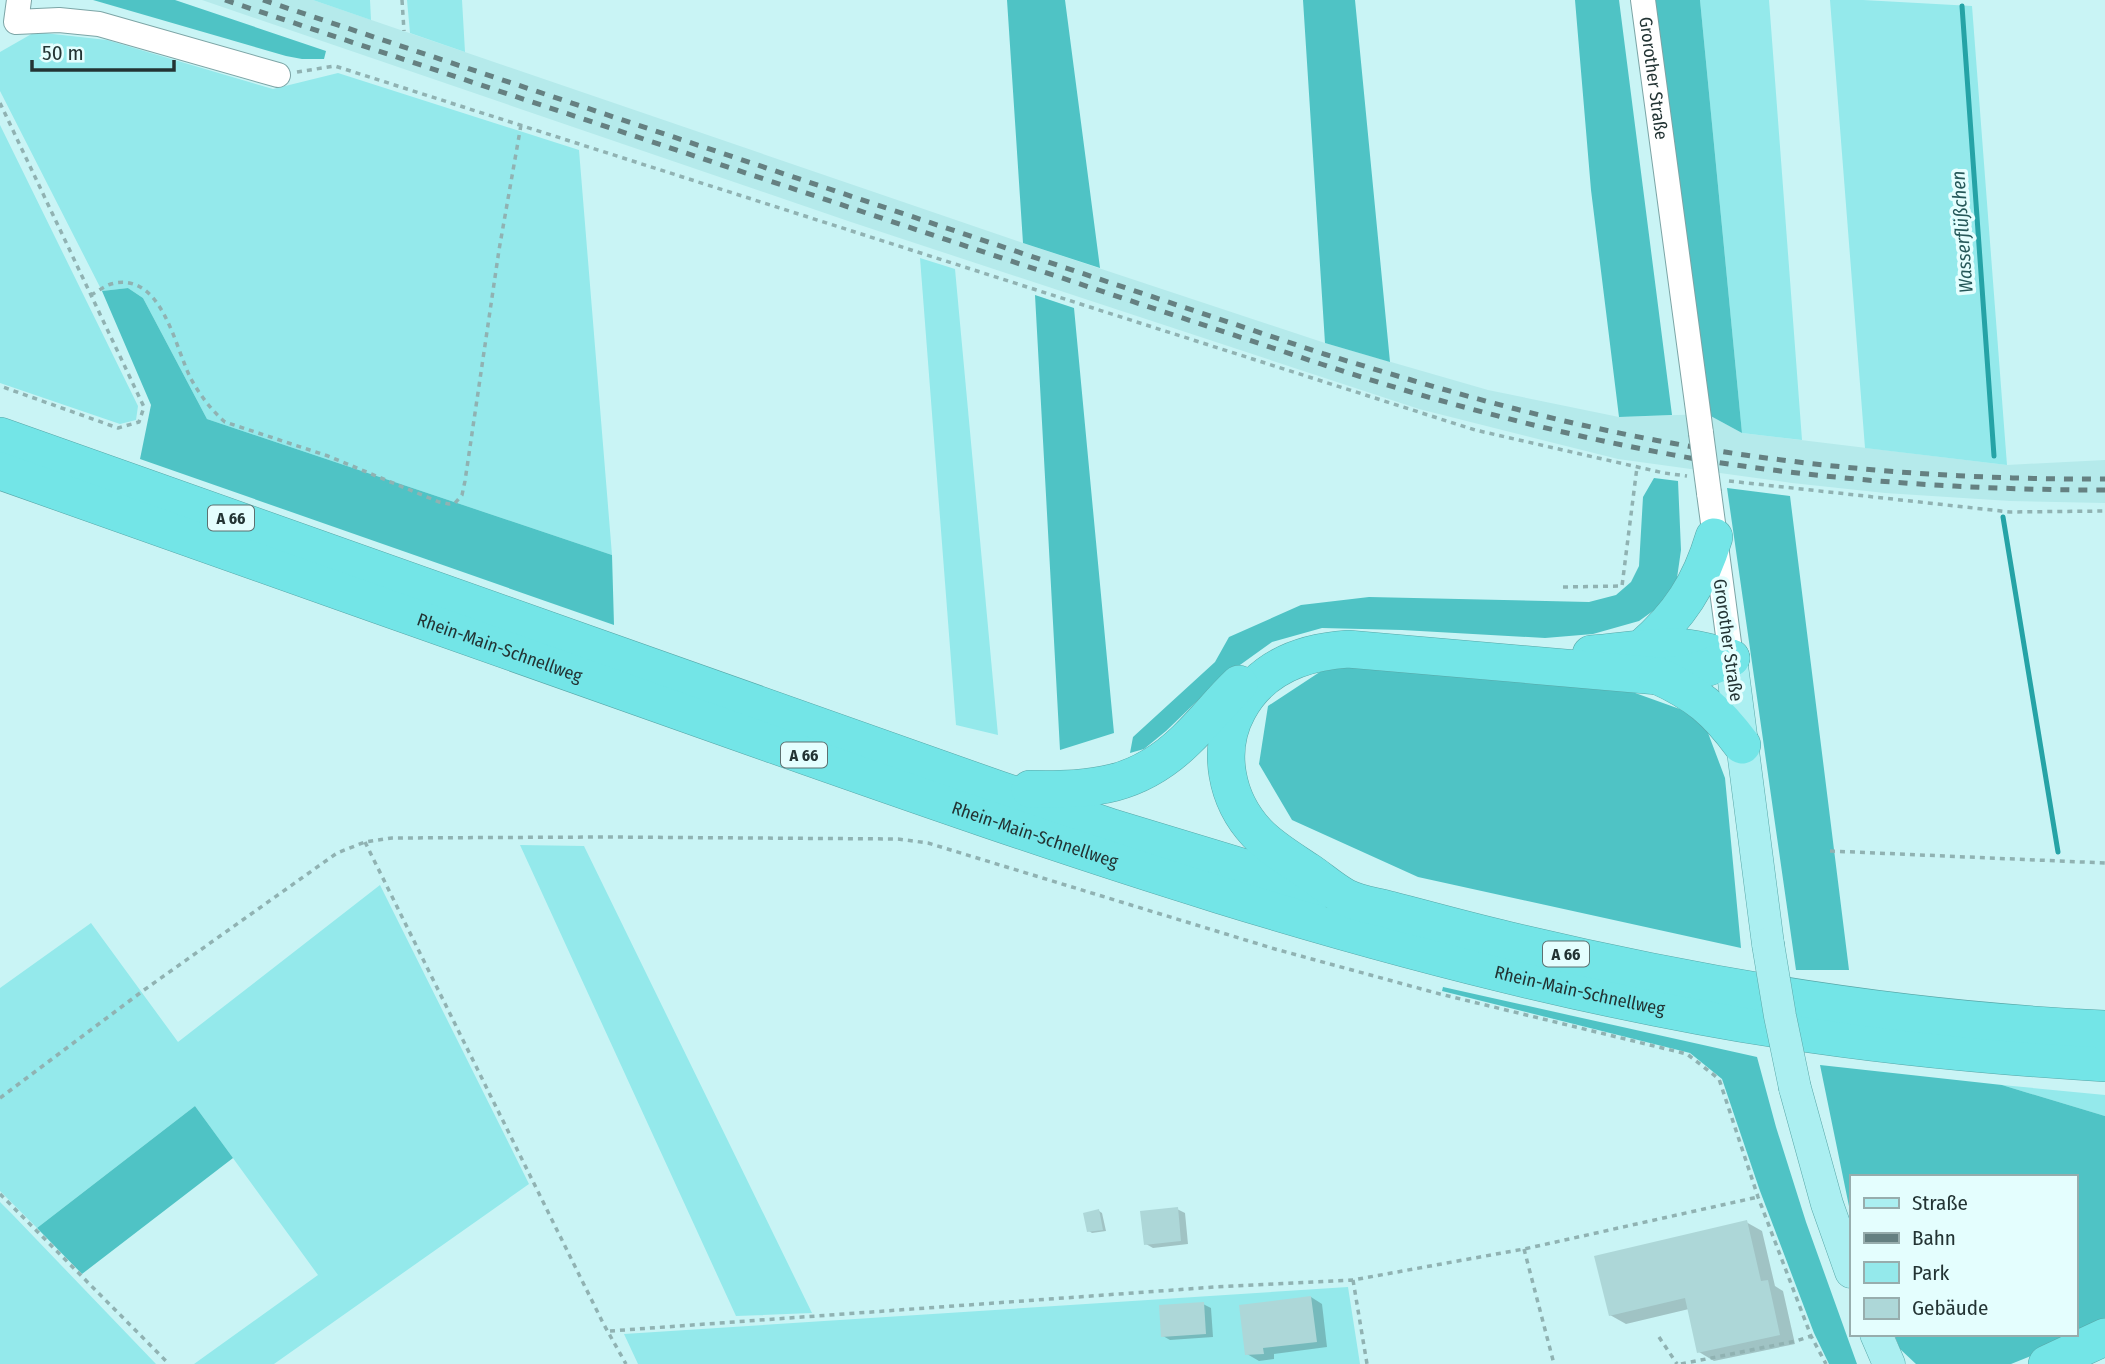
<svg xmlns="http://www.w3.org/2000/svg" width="2105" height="1364" font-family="'Fira Sans Condensed',sans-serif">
  <rect width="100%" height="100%" fill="#c9f4f5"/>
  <!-- built -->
  <path fill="#b5eaeb" d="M 202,0 L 313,0 L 1023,243 L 1325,343 L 1488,390 L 1619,417 L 1707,414 L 1742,433 L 2007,465 L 2105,460 L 2105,503 L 2010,501 L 1885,493 L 1792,483 L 1618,459 L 1419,409 L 851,222 Z"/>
  <!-- green -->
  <path fill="#94e9eb" d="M 313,0 L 370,0 L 371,20 Z
    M 407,0 L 462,0 L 465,52 L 410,33 Z
    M 1700,0 L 1769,0 L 1802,440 L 1742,433 Z
    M 1830,0 L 1863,0 L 1972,6 L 2007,465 L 1865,448 Z
    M 35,32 L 107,40 L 273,89 L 338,73 L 579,150 L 612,555 L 207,419 L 143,298 L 128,288 L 102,291 L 0,91 L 0,52 Z
    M 0,125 L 138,406 L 136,420 L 120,424 L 0,383 Z
    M 920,258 L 955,269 L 998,735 L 956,725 Z
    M 520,845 L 584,846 L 812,1313 L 736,1316 Z
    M 380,885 L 529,1184 L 274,1364 L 194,1364 L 318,1275 L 195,1106 L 37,1228 L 0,1191 L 0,988 L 91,923 L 178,1042 Z
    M 2002,1085 L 2105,1095 L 2105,1116 Z
    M 0,1202 L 12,1214 L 156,1364 L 0,1364 Z
    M 1348,1287 L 1360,1364 L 638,1364 L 624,1334 Z"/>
  <!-- forest -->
  <path fill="#4fc3c5" d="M 93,0 L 175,0 L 326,51 L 324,59 L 302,59 L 286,56 Z
    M 1007,0 L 1065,0 L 1100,268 L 1023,243 Z
    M 1303,0 L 1355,0 L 1390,362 L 1325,343 Z
    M 1575,0 L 1619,0 L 1672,415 L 1619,417 L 1591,190 Z
    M 1654,0 L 1700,0 L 1742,433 L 1707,414 Z
    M 128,288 L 143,298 L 207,419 L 612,555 L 614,625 L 140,459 L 151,405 L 102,291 Z
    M 1035,295 L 1074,308 L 1114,733 L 1060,750 Z
    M 1654,478 L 1678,481 L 1681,550 L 1676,585 L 1660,606 L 1639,621 L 1593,634 L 1545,638 L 1402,630 L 1322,628 L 1272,642 L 1219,680 L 1166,731 L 1144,749 L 1130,753 L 1133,737 L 1215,662 L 1229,637 L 1301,605 L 1369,597 L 1589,602 L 1616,595 L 1631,582 L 1639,566 L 1643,497 Z
    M 1727,488 L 1790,496 L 1849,970 L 1796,970 Z
    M 1335,662 L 1624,689 L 1702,717 L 1725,778 L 1741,948 L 1418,877 L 1292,820 L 1259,764 L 1268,706 Z
    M 1443,987 L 1757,1057 L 1776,1127 L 1806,1222 L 1857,1364 L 1829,1364 L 1814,1333 L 1760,1191 L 1722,1079 L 1690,1053 L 1442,991 Z
    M 1820,1065 L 2002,1085 L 2105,1116 L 2105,1324 L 2070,1340 L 2011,1364 L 1916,1364 L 1900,1349 L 1894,1334 L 2075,1334 L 2075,1177 L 1851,1177 L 1851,1216 Z
    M 195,1106 L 233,1158 L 82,1274 L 37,1228 Z"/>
  <!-- shadow -->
  <path fill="#0003" d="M 1177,1209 L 1185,1213 L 1188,1244 L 1153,1248 L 1146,1244 Z
    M 1099,1211 L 1102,1213 L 1106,1231 L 1092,1233 L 1089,1231 Z
    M 1746,1222 L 1762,1231 L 1775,1286 L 1783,1291 L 1795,1344 L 1714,1361 L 1699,1352 L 1689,1309 L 1626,1324 L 1610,1315 Z
    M 1311,1297 L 1322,1304 L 1327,1347 L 1274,1354 L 1274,1359 L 1259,1361 L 1247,1354 Z
    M 1203,1304 L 1211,1308 L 1213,1337 L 1170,1340 L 1163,1336 Z"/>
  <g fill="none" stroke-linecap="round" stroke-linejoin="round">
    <!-- stream -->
    <path stroke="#25a3a6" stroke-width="5" d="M 1962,6 L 1994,456
      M 2003,517 L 2058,852"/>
  </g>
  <!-- building -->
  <path fill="#add7d8" d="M 1178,1207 L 1181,1241 L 1144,1245 L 1140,1211 Z
    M 1099,1209 L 1103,1230 L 1087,1232 L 1083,1213 Z
    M 1747,1220 L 1761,1281 L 1768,1280 L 1780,1335 L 1697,1353 L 1685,1298 L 1609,1316 L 1594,1256 Z
    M 1311,1296 L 1317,1342 L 1263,1348 L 1264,1354 L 1245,1355 L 1239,1305 Z
    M 1204,1302 L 1206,1334 L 1161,1337 L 1159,1305 Z"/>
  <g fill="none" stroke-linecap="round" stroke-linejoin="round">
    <defs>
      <g id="minor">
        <path d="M 19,0 L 16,22 L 59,20 L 99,24 L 278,75"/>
        <path id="s1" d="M 1643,0 L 1701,433"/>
        <path d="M 1709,493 L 1731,658"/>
      </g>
      <path id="major" d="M 1731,658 L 1768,944
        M 1795,1088 L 1827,1204 L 1851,1272
        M 1876,1334 L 1889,1364"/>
      <g id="highway">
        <path d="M 0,436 L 997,789 L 1113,828 L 1318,890"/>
        <path id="s2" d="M 0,471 C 250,559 499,648 749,736 C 1061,846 1374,956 1700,1016 C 1834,1041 1969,1055 2105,1063"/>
        <path d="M 1642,648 C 1679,616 1700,584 1714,537"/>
        <path d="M 1591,654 C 1619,652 1647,647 1676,647 C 1695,648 1713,653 1731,658"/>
        <path d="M 1731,658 C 1704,670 1688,675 1658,676 L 1348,649 C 1302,652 1260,668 1238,710 C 1216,750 1226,800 1257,833 C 1271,848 1290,859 1308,871 C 1320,879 1332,890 1345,897 C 1358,904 1376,906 1390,910 C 1429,920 1468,931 1507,940 C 1703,987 1903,1020 2105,1029"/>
        <path d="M 1658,676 C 1696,693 1717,711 1742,745"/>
        <path d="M 1030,789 C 1094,790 1138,787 1186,740 C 1205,722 1220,702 1239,684"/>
        <path d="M 2047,1364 L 2105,1337"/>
      </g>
    </defs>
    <!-- minor casing -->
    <use href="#minor" stroke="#7ca5a6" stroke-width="26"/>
    <!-- major casing -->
    <use href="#major" stroke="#57a7a8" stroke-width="33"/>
    <!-- highway casing -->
    <use href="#highway" stroke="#57a7a8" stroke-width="38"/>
    <!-- path -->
    <path stroke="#90b2b2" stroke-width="3.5" stroke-dasharray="5 5" stroke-linecap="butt" d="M 402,0 L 404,31
      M 297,72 L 335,66 L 1475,430 L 1664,473 L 1687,476
      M 0,103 L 144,407 L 139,422 L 118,428 L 0,386
      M 91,295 C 97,292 104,286 111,284 C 162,270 175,348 191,379 C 200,395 211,410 225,422 L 328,456 L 439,502 L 449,504 L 455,503 L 462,495 L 465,481 L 499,250 L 521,125
      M 1729,481 L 2010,512 L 2105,511
      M 1563,587 L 1622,586 L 1637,467
      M 365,842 L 603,1323 L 626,1364
      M 1830,851 L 2105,863
      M 0,1098 L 144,990 L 337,853 L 365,842 L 392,838 L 605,837 L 898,839 L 928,843 L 1275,949 L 1440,994 L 1687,1054 L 1719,1079 L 1758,1197 L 1811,1336 L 1826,1364
      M 0,1194 L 169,1364
      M 1524,1249 L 1554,1364
      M 1353,1280 L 1367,1364
      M 610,1331 L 1215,1287 L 1353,1280 L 1524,1249 L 1758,1197
      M 1659,1337 L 1677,1364
      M 1681,1364 L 1796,1341 L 1811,1336"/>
    <!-- minor -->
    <use href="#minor" stroke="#fff" stroke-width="24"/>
    <!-- major -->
    <use href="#major" stroke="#abeff1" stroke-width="32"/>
    <!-- highway -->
    <use href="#highway" stroke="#73e5e7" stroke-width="37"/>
    <!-- rail -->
    <path stroke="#658081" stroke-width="5" stroke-dasharray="9 9" stroke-linecap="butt" d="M 225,0 L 1321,364 C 1446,405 1573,438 1702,460 C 1836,481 1970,490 2105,490
      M 263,0 L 1324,354 C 1417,382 1510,410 1605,430 C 1769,465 1937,480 2105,479"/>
    <defs>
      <path id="minor-bridge" d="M 1701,433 L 1709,493"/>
      <path id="major-bridge" d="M 1768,944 L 1780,1016 L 1795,1088"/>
    </defs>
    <!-- minor-bridge casing -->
    <use href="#minor-bridge" stroke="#7ca5a6" stroke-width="26" stroke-linecap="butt"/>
    <!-- major-bridge casing -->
    <use href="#major-bridge" stroke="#57a7a8" stroke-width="33" stroke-linecap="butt"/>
    <!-- minor-bridge -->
    <use href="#minor-bridge" stroke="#fff" stroke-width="24"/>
    <!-- major-bridge -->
    <use href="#major-bridge" stroke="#abeff1" stroke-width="32"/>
  </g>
  <g text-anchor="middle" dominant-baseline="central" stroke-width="7" stroke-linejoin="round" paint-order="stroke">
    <!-- shield labels -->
    <g fill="#e4fefe" stroke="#5d7171" stroke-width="2">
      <rect x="208" y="505.5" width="46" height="25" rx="5"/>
      <rect x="781" y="742.5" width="46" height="25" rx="5"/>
      <rect x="1543" y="941.5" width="46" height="25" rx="5"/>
    </g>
    <g font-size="16" font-weight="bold" fill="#233434">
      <text x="231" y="518">A 66</text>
      <text x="804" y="755">A 66</text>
      <text x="1566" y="954">A 66</text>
    </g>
    <!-- street labels -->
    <g font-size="18" fill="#233434" stroke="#e4fefe">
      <text stroke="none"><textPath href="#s1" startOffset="79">Grorother Straße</textPath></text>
      <text transform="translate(1728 640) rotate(82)">Grorother Straße</text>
      <text stroke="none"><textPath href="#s2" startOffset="530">Rhein-Main-Schnellweg</textPath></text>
      <text stroke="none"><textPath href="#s2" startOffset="1097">Rhein-Main-Schnellweg</textPath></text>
      <text stroke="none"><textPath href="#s2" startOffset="1664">Rhein-Main-Schnellweg</textPath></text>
    </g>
    <!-- water labels -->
    <g font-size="19" font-style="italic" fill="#265859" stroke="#e4fefe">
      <text transform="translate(1962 232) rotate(-94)">Wasserflüßchen</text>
    </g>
  </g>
  <!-- legend -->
  <rect x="1850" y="1175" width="228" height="161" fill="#e4fefe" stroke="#97adad" stroke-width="2"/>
  <rect x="1864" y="1198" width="35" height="10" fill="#abeff1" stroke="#97adad" stroke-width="2"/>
  <text x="1912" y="1210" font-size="21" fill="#233434">Straße</text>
  <rect x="1864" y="1233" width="35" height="10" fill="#658081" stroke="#97adad" stroke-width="2"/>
  <text x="1912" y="1245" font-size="21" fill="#233434">Bahn</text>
  <rect x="1864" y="1262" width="35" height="21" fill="#94e9eb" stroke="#97adad" stroke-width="2"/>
  <text x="1912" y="1280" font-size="21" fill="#233434">Park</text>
  <rect x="1864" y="1298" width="35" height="21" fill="#add7d8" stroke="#97adad" stroke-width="2"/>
  <text x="1912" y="1315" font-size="21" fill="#233434">Gebäude</text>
  <!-- scale -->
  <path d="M32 60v10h142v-10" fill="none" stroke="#233434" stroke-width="3.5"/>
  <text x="42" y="60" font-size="21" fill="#233434" stroke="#e4fefe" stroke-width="5" paint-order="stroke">50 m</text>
</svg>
